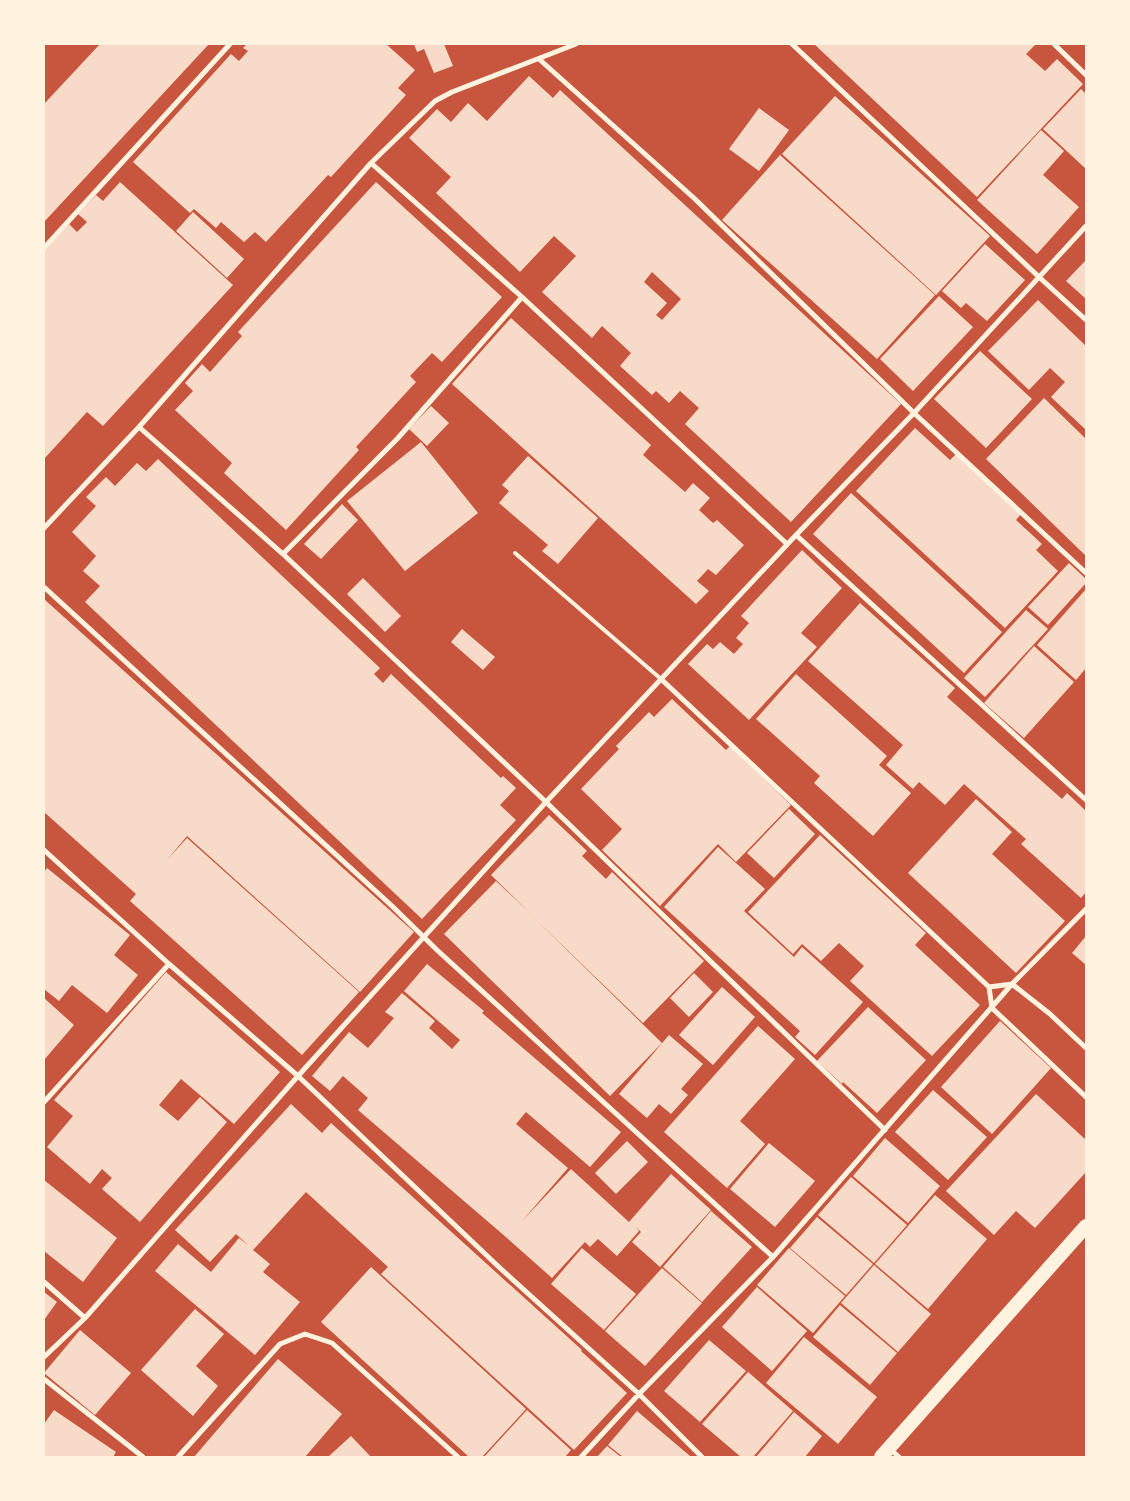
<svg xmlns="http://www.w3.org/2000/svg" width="1130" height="1501" font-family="Barlow,sans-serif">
  <rect width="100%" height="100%" fill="#c8553d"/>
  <!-- building -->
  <path fill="#f7dbc8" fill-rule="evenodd" d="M 100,44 L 209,44 L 44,222 L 44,104 Z
    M 247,44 L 386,44 L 415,70 L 398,88 L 406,95 L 331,177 L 328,175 L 266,242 L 255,232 L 244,242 L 221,222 L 216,228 L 194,209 L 190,213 L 133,162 L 231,54 L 239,61 L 248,51 L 243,48 Z
    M 414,44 L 444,44 L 453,66 L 434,73 L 424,49 L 417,52 Z
    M 814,44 L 1036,44 L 1026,54 L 1045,71 L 1057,59 L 1083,84 L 977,197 Z
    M 529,76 L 553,98 L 560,90 L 901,404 L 791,522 L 685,424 L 699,408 L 680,391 L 669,403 L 656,391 L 652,395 L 620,366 L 631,353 L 602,326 L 592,338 L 542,292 L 576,256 L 554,236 L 520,272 L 436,193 L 451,177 L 409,138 L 437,109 L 451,122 L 468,103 L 487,121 ZM 652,272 L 681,299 L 662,320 L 656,315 L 667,303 L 644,282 Z
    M 1081,89 L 1086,94 L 1086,169 L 1043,129 Z
    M 835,96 L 990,236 L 936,295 L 782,154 Z
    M 759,108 L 789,130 L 759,171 L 729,149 Z
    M 1041,130 L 1064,151 L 1043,175 L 1079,207 L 1037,254 L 977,200 Z
    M 780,155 L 935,295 L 877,359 L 722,220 Z
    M 120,182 L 233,285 L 103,426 L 87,412 L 44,459 L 44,251 L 69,224 L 77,232 L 87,222 L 78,214 L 96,195 L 103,201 Z
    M 376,182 L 502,297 L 442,362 L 432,353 L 410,376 L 416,382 L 356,447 L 359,450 L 286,530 L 224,473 L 232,463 L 175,410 L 193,391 L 185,383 L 202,364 L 210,372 L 242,336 L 238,332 Z
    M 193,212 L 244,259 L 227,278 L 176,231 Z
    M 985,244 L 1025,280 L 987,321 L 966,303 L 961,308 L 942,291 Z
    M 1086,260 L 1086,299 L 1066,281 Z
    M 939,296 L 973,327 L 913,391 L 880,359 Z
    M 1038,300 L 1086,346 L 1086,430 L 1051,397 L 1065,382 L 1050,368 L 1029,390 L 988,351 Z
    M 511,318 L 651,445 L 643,455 L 685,492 L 693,483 L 710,498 L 699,510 L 713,523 L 717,520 L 744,545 L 716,575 L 708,569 L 697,581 L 709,591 L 696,604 L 452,384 Z
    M 980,351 L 1032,399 L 986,448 L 934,399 Z
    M 1044,398 L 1086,439 L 1086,556 L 986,459 Z
    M 431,406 L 449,423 L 427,446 L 409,429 Z
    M 915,428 L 950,460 L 956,454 L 1021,514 L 1016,520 L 1042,544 L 1036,550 L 1058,571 L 1005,628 L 856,491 Z
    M 421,442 L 478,513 L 405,571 L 347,501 Z
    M 528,456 L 598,518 L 558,564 L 542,551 L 548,545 L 499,503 L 509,491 L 502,485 Z
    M 158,459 L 380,668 L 374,674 L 383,683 L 391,674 L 501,778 L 503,776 L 516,788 L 500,805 L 516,820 L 422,919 L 85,602 L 100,586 L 83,571 L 96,556 L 72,532 L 96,506 L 86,497 L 106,477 L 115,486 L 137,463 L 146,471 Z
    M 851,493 L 1002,632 L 964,673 L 813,534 Z
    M 342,504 L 358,520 L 321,559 L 304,544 Z
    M 802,550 L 842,588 L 801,633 L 817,647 L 749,720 L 688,664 L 707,644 L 713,649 L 720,642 L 734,654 L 743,644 L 736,638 L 749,623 L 741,616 Z
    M 1069,563 L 1086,579 L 1086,583 L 1048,625 L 1028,607 Z
    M 363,578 L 401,616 L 385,632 L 347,594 Z
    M 1086,589 L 1086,668 L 1076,680 L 1037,645 Z
    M 44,599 L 414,932 L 360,992 L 187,836 L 167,860 L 187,838 L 359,992 L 302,1055 L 130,901 L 136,894 L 44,812 Z
    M 860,603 L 955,688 L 947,697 L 1062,799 L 1067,793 L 1086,811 L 1086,892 L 1081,898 L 1021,844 L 1026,839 L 964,784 L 945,805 L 919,782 L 913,789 L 886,765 L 903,745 L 808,661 Z
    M 1026,610 L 1048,629 L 985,697 L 964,678 Z
    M 462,629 L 495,657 L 483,670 L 451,642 Z
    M 1034,646 L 1074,682 L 1024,738 L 984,703 Z
    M 796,674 L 887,756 L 879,765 L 911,793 L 873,836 L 814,783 L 820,776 L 756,719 Z
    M 672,699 L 726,750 L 730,746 L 791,805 L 736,862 L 718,844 L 660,906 L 602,850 L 622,829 L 581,789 L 619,749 L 616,746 L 649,712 L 654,717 Z
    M 976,799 L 1012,832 L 992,854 L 1065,921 L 1016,973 L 908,873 Z
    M 789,809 L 815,834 L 774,878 L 747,853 Z
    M 549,815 L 587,851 L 582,856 L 606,879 L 612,872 L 704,961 L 643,1023 L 531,915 L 662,1043 L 610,1096 L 444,934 L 496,881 L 530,913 L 491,875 Z
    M 820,835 L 926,933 L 915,945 L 980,1005 L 932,1056 L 850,981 L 864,966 L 839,943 L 821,961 L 802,944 L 793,954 L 748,912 Z
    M 718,847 L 765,889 L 744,911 L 794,957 L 802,947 L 863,1002 L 815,1055 L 795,1037 L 800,1031 L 664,907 Z
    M 47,868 L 130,935 L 114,955 L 138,975 L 107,1013 L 72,985 L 59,1001 L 44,989 L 44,872 Z
    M 1086,936 L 1086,965 L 1072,953 Z
    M 427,964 L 484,1011 L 482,1013 L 621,1132 L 590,1167 L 526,1112 L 516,1124 L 568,1168 L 522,1221 L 571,1169 L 629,1222 L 671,1174 L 711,1210 L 660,1267 L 632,1242 L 641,1232 L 636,1227 L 639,1231 L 617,1256 L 598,1239 L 590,1247 L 585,1242 L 552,1278 L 507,1238 L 358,1110 L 368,1098 L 343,1076 L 330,1091 L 312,1076 L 349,1032 L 368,1048 L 394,1018 L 385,1012 L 402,993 L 435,1021 L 429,1028 L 452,1049 L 460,1040 L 404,991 Z
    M 166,972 L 280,1072 L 234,1124 L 181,1079 L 159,1105 L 178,1121 L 200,1097 L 227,1122 L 140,1222 L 102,1189 L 112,1178 L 102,1169 L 90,1184 L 47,1147 L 73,1116 L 54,1100 Z
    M 694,973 L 713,992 L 689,1017 L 670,998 Z
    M 722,987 L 755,1017 L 713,1065 L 679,1035 Z
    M 44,998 L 74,1025 L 44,1060 Z
    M 868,1007 L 926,1060 L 877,1113 L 843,1082 L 842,1084 L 817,1061 Z
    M 1000,1021 L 1051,1068 L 992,1134 L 941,1087 Z
    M 758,1026 L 795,1059 L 740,1121 L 765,1144 L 727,1188 L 664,1132 Z
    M 669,1035 L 703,1064 L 681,1089 L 688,1095 L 671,1114 L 659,1104 L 647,1118 L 619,1094 Z
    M 933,1090 L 987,1137 L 948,1180 L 895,1132 Z
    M 1036,1094 L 1086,1140 L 1086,1172 L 1035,1228 L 1016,1211 L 994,1235 L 946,1191 Z
    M 291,1104 L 322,1133 L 331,1123 L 582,1350 L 581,1351 L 627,1393 L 574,1450 L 381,1274 L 388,1267 L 306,1192 L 253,1250 L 270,1264 L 263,1272 L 300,1302 L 255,1355 L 155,1271 L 178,1244 L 211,1272 L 239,1238 L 249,1246 L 236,1234 L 210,1262 L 175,1230 Z
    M 885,1138 L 940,1186 L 908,1223 L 853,1176 Z
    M 627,1141 L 648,1162 L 616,1194 L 595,1173 Z
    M 769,1143 L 815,1181 L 775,1227 L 730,1189 Z
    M 851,1177 L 907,1225 L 874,1263 L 818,1215 Z
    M 44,1180 L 117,1238 L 83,1282 L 44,1251 Z
    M 935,1195 L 987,1239 L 928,1309 L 875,1264 Z
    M 711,1211 L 752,1247 L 702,1302 L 663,1267 Z
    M 817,1217 L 873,1264 L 846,1295 L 790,1248 Z
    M 582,1248 L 636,1294 L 604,1330 L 551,1284 Z
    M 789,1248 L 845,1296 L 813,1333 L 757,1285 Z
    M 874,1265 L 931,1314 L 898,1352 L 841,1303 Z
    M 371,1267 L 526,1409 L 482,1457 L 469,1457 L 321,1322 Z
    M 662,1268 L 702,1303 L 645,1366 L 605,1331 Z
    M 757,1287 L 807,1331 L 772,1371 L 722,1327 Z
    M 44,1292 L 57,1302 L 44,1320 Z
    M 840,1305 L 897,1353 L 870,1385 L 813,1337 Z
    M 195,1309 L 224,1334 L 196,1366 L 218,1386 L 193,1416 L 141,1370 Z
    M 80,1330 L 131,1373 L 95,1415 L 44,1373 Z
    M 804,1337 L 877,1397 L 838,1444 L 766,1383 Z
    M 709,1340 L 746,1371 L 700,1422 L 664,1391 Z
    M 278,1359 L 342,1414 L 305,1457 L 194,1457 Z
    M 748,1372 L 793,1411 L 753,1457 L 741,1457 L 702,1424 Z
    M 54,1410 L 116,1452 L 113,1457 L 44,1457 L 44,1424 Z
    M 527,1410 L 571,1450 L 565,1457 L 484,1457 Z
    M 637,1411 L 690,1456 L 689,1457 L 623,1457 L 608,1445 Z
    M 794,1412 L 822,1436 L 805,1457 L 756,1457 Z
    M 351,1436 L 371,1457 L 328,1457 Z
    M 607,1446 L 621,1457 L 597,1457 Z"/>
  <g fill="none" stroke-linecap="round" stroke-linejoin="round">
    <!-- service -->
    <path stroke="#fff3e0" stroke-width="4" d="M 515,553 L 661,679"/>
    <!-- minor -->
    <path stroke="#fff3e0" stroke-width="5" d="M 792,44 L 1039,277 L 1086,320
      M 1054,44 L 1086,75
      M 539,59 L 695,199 L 914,413 L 1086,573
      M 371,163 L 522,297 L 787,544
      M 44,248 L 230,44
      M 139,427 L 283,554 L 546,802 L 885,1130
      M 44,528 L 139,427 L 371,163 L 435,101 L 452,92 L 576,44
      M 796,535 L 1086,800
      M 283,554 L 398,438 L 522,297
      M 44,587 L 392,906 L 437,950 L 773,1257
      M 661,679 L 989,987 L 992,1008 L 1086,1097
      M 44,850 L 169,964 L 298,1076 L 501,1269 L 639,1394 L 702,1457
      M 989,987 L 1012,984 L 1050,1014 L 1086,1048
      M 44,1102 L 169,964
      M 44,1282 L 85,1318
      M 44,1357 L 85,1318 L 298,1076 L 546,802 L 796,535 L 914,413 L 1086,226
      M 44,1379 L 143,1457
      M 890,1449 L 899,1457
      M 178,1457 L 280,1344 L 305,1334 L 332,1343 L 458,1457
      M 581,1457 L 639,1394 L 773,1257 L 1012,984 L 1086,909"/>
    <!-- trunk -->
    <path stroke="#fff3e0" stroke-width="14" d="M 881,1457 L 1086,1226"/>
  </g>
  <!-- border -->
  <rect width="1130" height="1501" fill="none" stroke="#fff3e0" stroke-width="90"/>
</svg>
